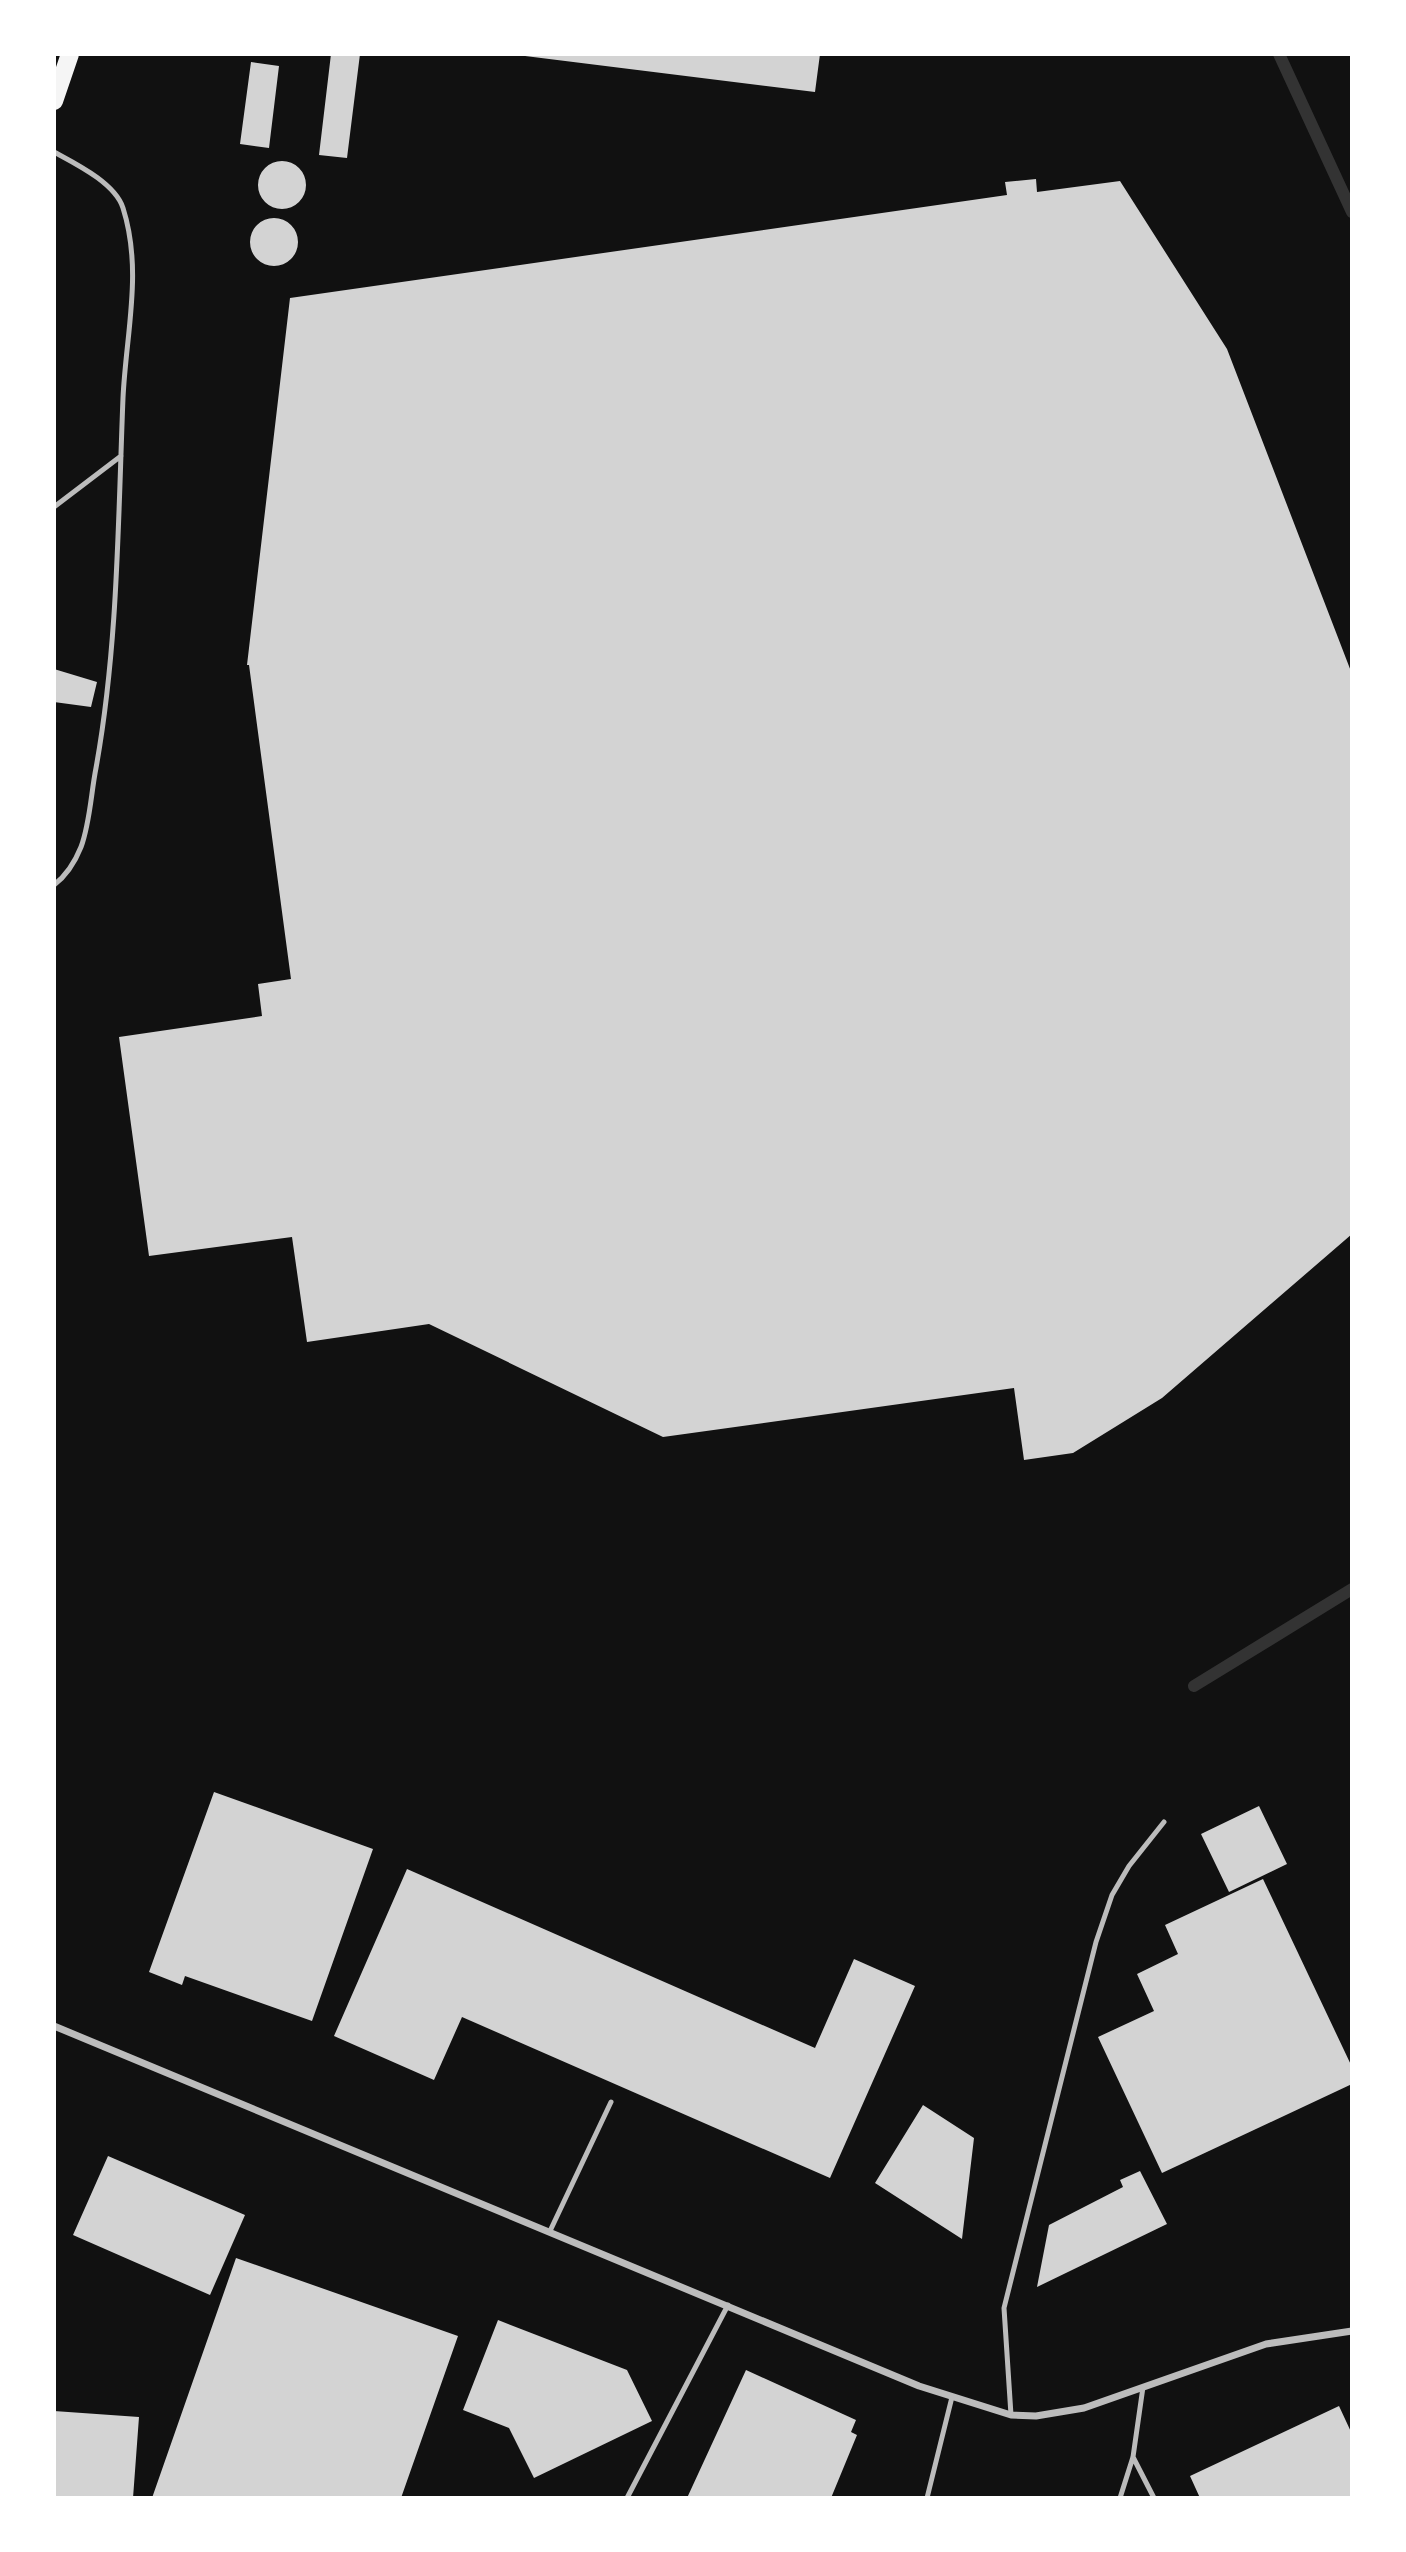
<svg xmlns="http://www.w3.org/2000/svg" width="1406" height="2552" font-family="Montserrat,sans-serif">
  <rect width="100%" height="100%" fill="#111"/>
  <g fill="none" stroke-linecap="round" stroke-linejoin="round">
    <!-- stream -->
    <path stroke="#333" stroke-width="12" d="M 1279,54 L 1352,212
      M 1194,1686 L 1352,1589"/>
  </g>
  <!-- building -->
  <path fill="#d3d3d3" d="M 331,54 L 360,54 L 347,158 L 319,155 Z
    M 509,54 L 820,54 L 815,92 Z
    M 251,62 L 279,66 L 269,148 L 240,144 Z
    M258 185a24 24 0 1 1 48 0a24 24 0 1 1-48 0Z
    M 1036,179 L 1037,192 L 1120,181 L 1227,349 L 1352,674 L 1352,1234 L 1162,1398 L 1073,1453 L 1024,1460 L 1014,1388 L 663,1437 L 429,1324 L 307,1342 L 292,1237 L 149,1256 L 119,1037 L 262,1016 L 258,984 L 291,979 L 249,665 L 247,665 L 290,298 L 1007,195 L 1005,182 Z
    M250 242a24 24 0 1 1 48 0a24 24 0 1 1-48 0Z
    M 54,669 L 97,682 L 91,707 L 54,702 Z
    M 214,1792 L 373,1849 L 312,2021 L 185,1976 L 182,1985 L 149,1972 Z
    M 1259,1806 L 1287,1864 L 1229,1892 L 1201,1834 Z
    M 407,1869 L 815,2048 L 854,1959 L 915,1986 L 830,2178 L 462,2017 L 434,2080 L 334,2036 Z
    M 1263,1879 L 1352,2067 L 1352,2084 L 1162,2173 L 1098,2037 L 1154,2011 L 1137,1974 L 1178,1954 L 1165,1925 Z
    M 923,2105 L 974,2138 L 962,2239 L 875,2183 Z
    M 108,2156 L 245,2215 L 210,2295 L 73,2235 Z
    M 1140,2171 L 1167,2224 L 1037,2287 L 1049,2225 L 1123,2187 L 1120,2180 Z
    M 236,2258 L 458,2336 L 401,2498 L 152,2498 Z
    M 498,2320 L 627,2370 L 652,2421 L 534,2478 L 509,2428 L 463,2410 Z
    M 746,2370 L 856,2420 L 851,2432 L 857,2435 L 831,2498 L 687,2498 Z
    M 1339,2406 L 1352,2434 L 1352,2498 L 1200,2498 L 1190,2476 Z
    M 54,2411 L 139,2417 L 133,2498 L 54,2498 Z"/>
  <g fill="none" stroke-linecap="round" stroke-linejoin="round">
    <!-- service -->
    <path stroke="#bcbcbc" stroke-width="5" d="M 54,152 C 76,164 115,183 123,208 C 143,271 126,333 123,398 C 118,522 118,646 96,768 C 91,793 90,823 81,847 C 75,862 67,875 54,885
      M 54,507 L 121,456
      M 550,2231 L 611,2102
      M 1011,2415 L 1004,2308 L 1096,1942 L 1112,1895 L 1129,1866 L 1164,1822
      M 1133,2457 L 1154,2498
      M 627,2498 L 728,2305
      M 927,2498 L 952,2397
      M 1120,2498 L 1133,2457 L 1143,2387"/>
    <!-- minor -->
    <path stroke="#bcbcbc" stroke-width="7" d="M 54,2026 L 919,2386 L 1011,2415 L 1036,2416 L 1084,2408 L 1266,2344 L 1352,2331"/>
    <!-- primary -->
    <path stroke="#f5f5f5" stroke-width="18" d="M 54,101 L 70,54"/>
  </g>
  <!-- border -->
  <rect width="1406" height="2552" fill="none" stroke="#ffffff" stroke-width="112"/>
</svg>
